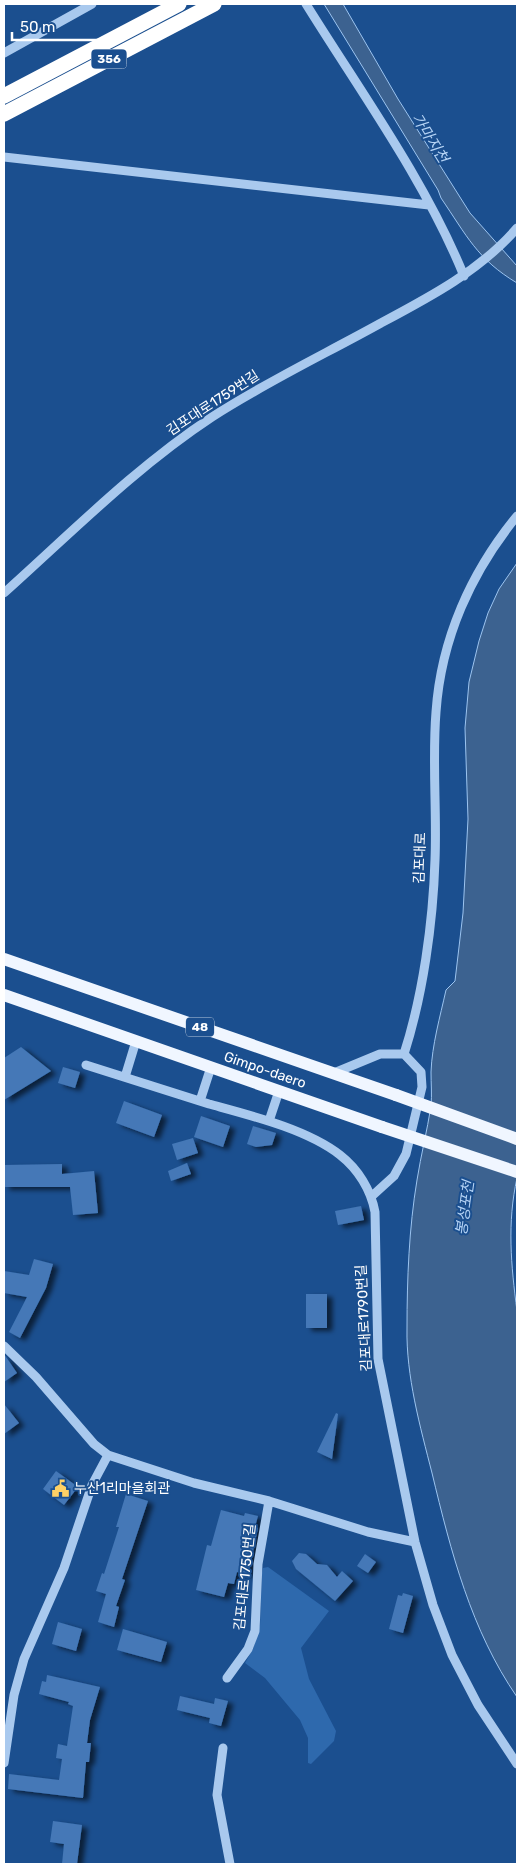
<svg xmlns="http://www.w3.org/2000/svg" width="521" height="1868" font-family="Rubik,'Noto Sans KR',sans-serif">
  <defs>
    <filter id="shadow"><feDropShadow dx="5.5" dy="3" stdDeviation="2.5" flood-color="#0009"/></filter>
  </defs>
  <rect width="100%" height="100%" fill="#1b4f8f"/>
  <!-- green -->
  <path fill="#2e69ad" d="M 268,1567 L 329,1611 L 301,1648 L 309,1679 L 336,1731 L 334,1741 L 311,1764 L 308,1763 L 308,1738 L 300,1720 L 265,1678 L 245,1663 L 253,1649 L 260,1625 L 262,1573 L 263,1568 Z"/>
  <!-- water -->
  <path fill="#3c6290" stroke="#9cc4f0" d="M 324,4 L 343,4 L 398,99 L 470,213 L 517,266 L 517,283 C 477,259 467,236 441,198 L 438,190 Z
    M 517,563 L 517,1178 C 507,1223 511,1265 517,1311 L 517,1697 C 471,1630 451,1552 432,1473 C 420,1426 406,1376 407,1328 C 407,1279 409,1228 417,1180 C 421,1155 427,1131 431,1106 C 432,1094 431,1084 431,1072 C 432,1045 440,1017 446,990 L 455,981 L 463,913 L 468,819 L 465,728 L 469,682 L 479,641 L 488,613 L 499,589 Z"/>
  <!-- building -->
  <path fill="#4478b7" filter="url(#shadow)" d="M 21,1047 L 51,1071 L 4,1100 L 4,1058 Z
    M 63,1067 L 80,1072 L 75,1088 L 58,1083 Z
    M 124,1101 L 162,1115 L 154,1137 L 116,1123 Z
    M 201,1116 L 230,1126 L 223,1147 L 194,1137 Z
    M 253,1126 L 276,1133 L 272,1145 L 256,1147 L 247,1144 Z
    M 193,1138 L 198,1153 L 177,1160 L 172,1144 Z
    M 187,1163 L 191,1174 L 171,1181 L 168,1171 Z
    M 62,1164 L 62,1174 L 94,1171 L 98,1213 L 73,1215 L 70,1187 L 4,1187 L 4,1165 Z
    M 361,1206 L 364,1220 L 338,1225 L 335,1211 Z
    M 34,1259 L 53,1264 L 46,1288 L 20,1338 L 9,1332 L 27,1297 L 4,1293 L 4,1271 L 29,1275 Z
    M 306,1294 L 327,1294 L 327,1328 L 306,1328 Z
    M 4,1354 L 17,1373 L 4,1382 Z
    M 4,1404 L 19,1423 L 4,1434 Z
    M 336,1413 L 338,1414 L 332,1459 L 317,1452 Z
    M 56,1471 L 78,1487 L 64,1505 L 43,1489 Z
    M 126,1494 L 148,1501 L 122,1579 L 125,1580 L 116,1606 L 119,1607 L 114,1627 L 98,1622 L 106,1594 L 96,1591 L 102,1573 L 104,1574 L 119,1527 L 116,1527 Z
    M 221,1510 L 244,1516 L 245,1513 L 258,1516 L 255,1527 L 258,1528 L 248,1575 L 237,1572 L 234,1584 L 228,1583 L 224,1597 L 196,1590 L 207,1545 L 211,1546 Z
    M 299,1553 L 306,1554 L 317,1564 L 327,1565 L 337,1577 L 342,1571 L 353,1581 L 335,1601 L 296,1569 L 292,1561 Z
    M 365,1554 L 376,1562 L 368,1573 L 357,1566 Z
    M 403,1593 L 413,1596 L 403,1633 L 389,1629 L 398,1595 L 402,1596 Z
    M 58,1622 L 82,1629 L 76,1651 L 52,1644 Z
    M 123,1629 L 167,1642 L 161,1662 L 117,1650 Z
    M 47,1675 L 100,1687 L 90,1720 L 87,1743 L 91,1743 L 89,1762 L 86,1762 L 83,1798 L 8,1789 L 9,1774 L 59,1780 L 62,1759 L 56,1758 L 58,1744 L 67,1746 L 73,1706 L 68,1704 L 69,1702 L 39,1694 L 42,1681 L 46,1682 Z
    M 180,1696 L 214,1704 L 215,1698 L 228,1701 L 221,1726 L 209,1723 L 210,1718 L 177,1710 Z
    M 53,1821 L 82,1825 L 77,1864 L 62,1864 L 64,1844 L 50,1842 Z"/>
  <g fill="none" stroke-linecap="round" stroke-linejoin="round">
    <!-- minor -->
    <path stroke="#a9c9ee" stroke-width="9" d="M 306,4 C 360,91 425,180 464,276
      M 4,53 L 92,4
      M 4,157 L 429,205
      M 4,593 C 71,533 136,467 212,417 C 266,382 325,354 381,323 C 430,297 481,270 517,228
      M 86,1065 C 127,1078 168,1091 209,1104 C 249,1115 307,1129 340,1155 C 358,1169 371,1190 375,1212 L 378,1359 L 415,1542 L 433,1605 L 452,1655 L 478,1705 L 517,1764
      M 334,1073 L 380,1054 L 404,1054
      M 125,1077 L 136,1041
      M 200,1101 L 211,1067
      M 269,1121 L 279,1091
      M 372,1196 L 394,1176 L 406,1154 L 422,1087 L 421,1072 L 404,1054 C 423,995 433,923 435,860 C 437,811 432,761 436,712 C 441,639 471,572 517,516
      M 4,1346 L 36,1377 L 94,1444 L 108,1455 L 194,1483 L 269,1501 L 368,1532 L 415,1542
      M 227,1678 L 248,1649 L 255,1631 L 258,1564 L 269,1501
      M 223,1748 L 217,1795 L 230,1864
      M 4,1763 L 14,1695 L 24,1659 L 64,1568 L 92,1485 L 108,1455"/>
    <!-- major -->
    <path stroke="#f0f6ff" stroke-width="12" d="M 4,959 L 396,1095
      M 4,995 L 382,1127"/>
    <!-- highway -->
    <path stroke="#fff" stroke-width="15" d="M 4,96 L 179,4
      M 4,114 L 214,4"/>
    <!-- major-bridge -->
    <path stroke="#f0f6ff" stroke-width="12" d="M 396,1095 L 517,1139
      M 382,1127 L 517,1172"/>
  </g>
  <!-- icons -->
  <defs>
    <symbol id="civic-bare" viewBox="-9 -9 18 18"><path d="M-.6-6.5H3V-4.5H.6V-3L4-1V1h2V6H-6V1h2V-1L-.6-3ZM-1.2 2.5V6h2.4V2.5Z" fill="#ffd166" stroke="#1b4f8f" stroke-width="2.5" paint-order="stroke"/></symbol>
  </defs>
  <g fill-rule="evenodd">
    <use href="#civic-bare" x="48" y="1476" width="25" height="25"/>
  </g>
  <g text-anchor="middle" dominant-baseline="central" stroke-width="4" stroke-linejoin="round" paint-order="stroke">
    <!-- shield labels -->
    <g fill="#1b4f8f" stroke="#bbcadd" stroke-width="1">
      <rect x="91.5" y="49.5" width="35" height="19" rx="4"/>
      <rect x="186" y="1017.5" width="28" height="19" rx="4"/>
    </g>
    <g font-size="12" font-weight="bold" fill="#fff">
      <text x="109" y="59">356</text>
      <text x="200" y="1027">48</text>
    </g>
    <!-- street labels -->
    <g font-size="14" fill="#fff" stroke="#1b4f8f">
      <text transform="translate(213 403) rotate(-33)">김포대로1759번길</text>
      <text transform="translate(420 858) rotate(-88)">김포대로</text>
      <text transform="translate(265 1070) rotate(19)">Gimpo-daero</text>
      <text transform="translate(364 1318) rotate(-93)">김포대로1790번길</text>
      <text transform="translate(245 1577) rotate(-84)">김포대로1750번길</text>
    </g>
    <!-- poi labels -->
    <g font-size="14" fill="#fff" stroke="#1b4f8f" text-anchor="start">
      <text x="74" y="1488">누산1리마을회관</text>
    </g>
    <!-- water labels -->
    <g font-size="15" font-style="italic" fill="#b5d3f5" stroke="#1b4f8f">
      <text transform="translate(430 138) rotate(58)">가마지천</text>
      <text transform="translate(465 1208) rotate(-82)">봉성포천</text>
    </g>
  </g>
  <!-- border -->
  <rect width="521" height="1868" fill="none" stroke="#ffffff" stroke-width="10"/>
  <!-- scale -->
  <path d="M12 32v8h108v-8" fill="none" stroke="#ffffff" stroke-width="2.5"/>
  <text x="20" y="32" font-size="15" fill="#ffffff" stroke="#1b4f8f" stroke-width="4" paint-order="stroke">50 m</text>
</svg>
